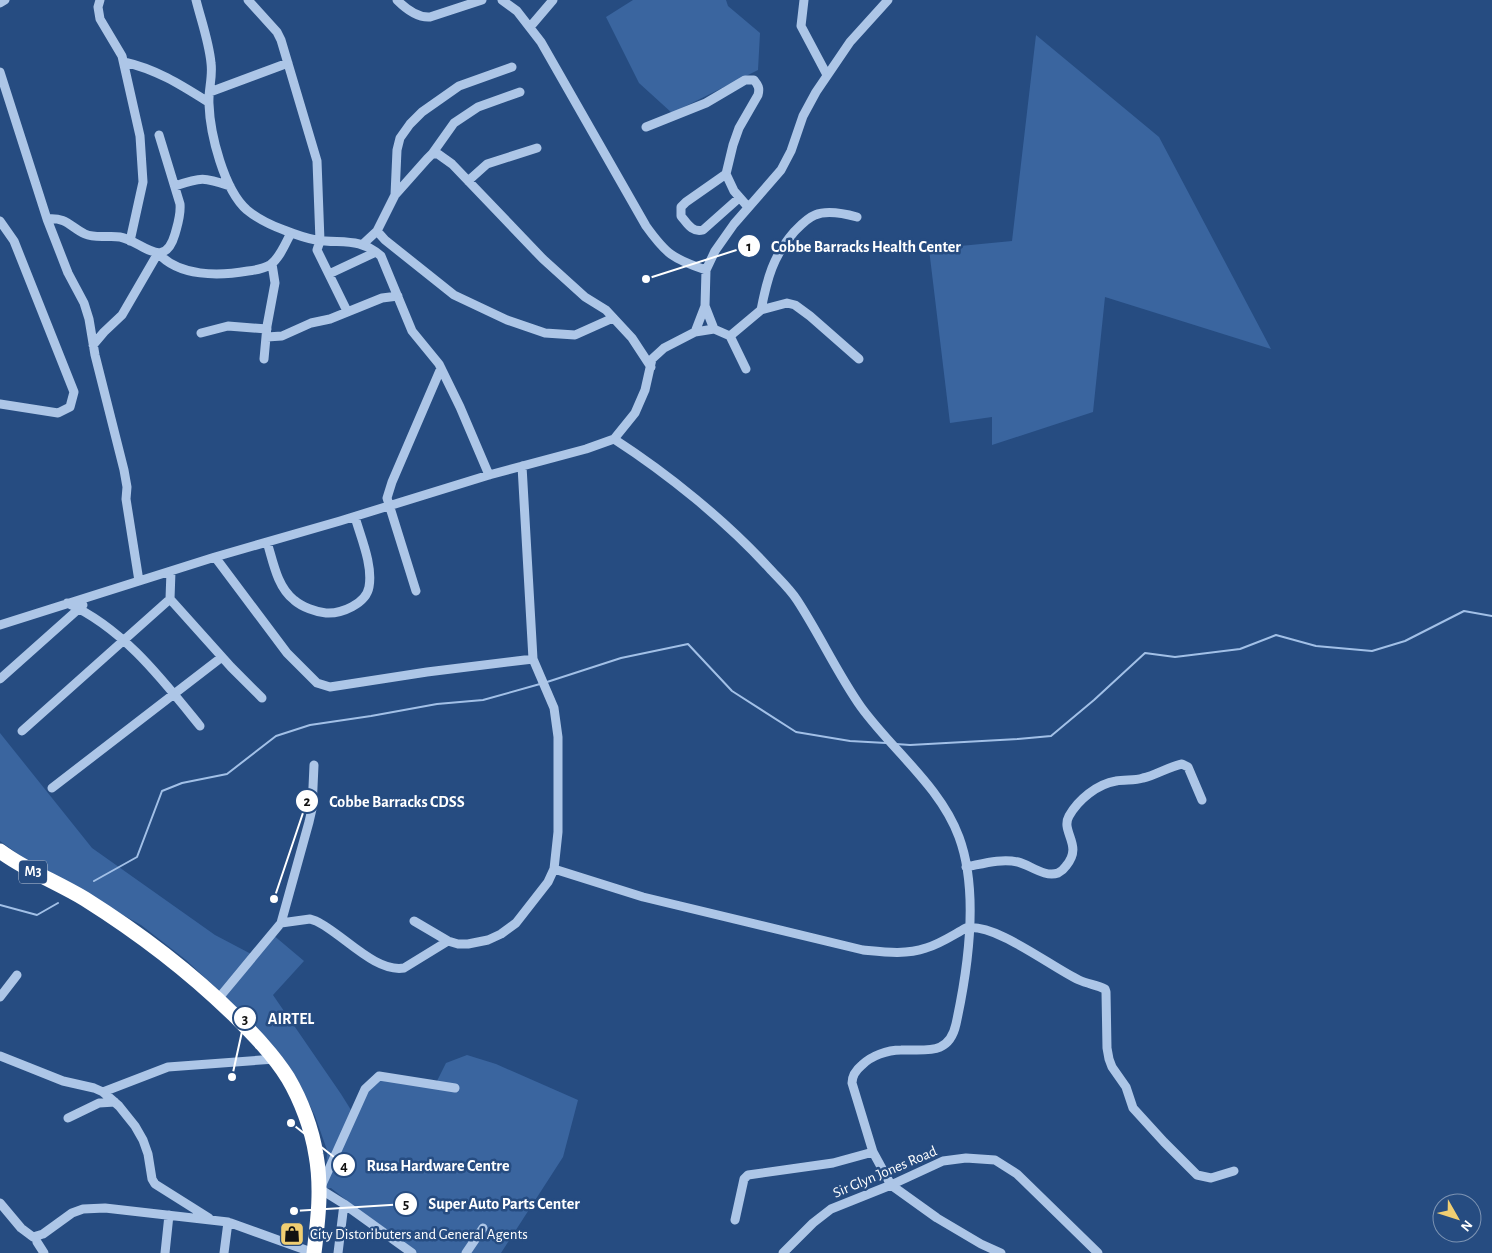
<svg xmlns="http://www.w3.org/2000/svg" width="1492" height="1253" font-family="'Alegreya Sans',sans-serif">
  <rect width="100%" height="100%" fill="#264c81"/>
  <!-- green -->
  <path fill="#3a659f" d="M 633,0 L 726,0 L 728,6 L 760,33 L 758,70 L 672,113 L 639,83 L 606,17 Z
    M 1036,35 L 1159,137 L 1271,349 L 1105,297 L 1093,412 L 992,445 L 992,417 L 950,423 L 929,249 L 1012,241 Z
    M 0,733 L 92,848 L 215,935 L 253,955 L 272,934 L 304,961 L 273,995 L 341,1094 L 351,1110 L 379,1076 L 435,1085 L 446,1063 L 467,1055 L 496,1064 L 578,1100 L 563,1157 L 501,1253 L 412,1253 L 331,1188 L 320,1189 L 326,1182 L 327,1150 L 315,1116 L 298,1081 L 232,1003 L 186,960 L 141,925 L 36,867 L 0,841 Z"/>
  <g fill="none" stroke-linecap="round" stroke-linejoin="round">
    <!-- stream -->
    <path stroke="#a2c0e7" stroke-width="2" d="M 547,682 L 621,658 L 688,644 L 732,691 L 796,732 L 850,741 L 886,743
      M 896,744 L 910,745 L 1018,739 L 1051,736 L 1094,700 L 1145,653 L 1175,657 L 1240,649 L 1276,635 L 1316,646 L 1372,651 L 1405,641 L 1464,611 L 1492,616
      M 94,881 L 137,857 L 162,791 L 182,783 L 227,774 L 276,736 L 310,725 L 371,716 L 437,704 L 483,700 L 540,684
      M 0,905 L 37,915 L 58,903"/>
    <!-- minor -->
    <path stroke="#adc6e7" stroke-width="9" d="M 100,0 L 98,7 L 100,19 L 122,56 L 140,136 L 143,182 L 130,241
      M 196,0 C 201,20 209,42 211,63 C 213,77 208,91 209,104 C 210,134 224,190 247,210 C 258,219 270,225 284,230 C 294,234 305,238 316,240 C 342,244 359,237 381,256 L 412,331 L 439,364 L 460,407 L 489,475
      M 248,0 L 277,32 L 281,40 L 317,161 L 320,241 L 317,250 L 347,311
      M 397,0 C 406,9 417,18 430,17 L 482,0
      M 502,0 L 517,11 L 541,42 L 646,226 C 666,254 673,259 706,270
      M 804,0 L 801,26 L 827,75
      M 0,3 L 5,0
      M 530,27 L 553,0
      M 124,62 C 156,69 181,85 208,102
      M 0,72 L 47,219 L 68,273 L 84,303 L 89,319 L 95,355 L 124,470 L 127,487 L 126,499 L 139,581
      M 210,92 L 288,63
      M 646,127 L 706,103 L 745,80 L 754,80 C 758,85 760,88 758,95 L 739,128 L 733,145 L 726,174 L 734,191 L 748,207
      M 432,154 L 454,123 L 478,107 L 520,92
      M 726,174 L 686,202 L 681,207 L 681,216 C 687,223 692,233 703,230 L 739,198
      M 468,181 L 487,164 L 537,148
      M 175,186 C 201,177 204,177 230,186
      M 395,195 L 397,150 L 400,138 L 410,124 L 422,112 L 459,86 L 512,67
      M 47,219 C 67,217 70,227 85,234 C 96,239 109,235 120,237 C 142,241 164,272 175,234 C 178,223 181,215 180,204 L 159,135
      M 0,221 L 14,241 L 74,392 L 70,407 L 58,413 L 0,404
      M 377,231 L 385,240 L 454,295 L 507,320 L 545,333 L 575,335 L 613,318
      M 363,244 L 377,231 L 395,195 L 427,159 L 432,154 L 438,154 L 452,164 L 543,259 L 585,297 L 606,310 L 632,338 L 651,367
      M 329,274 L 376,252
      M 705,306 L 714,329
      M 761,310 C 767,279 773,256 794,232 C 800,226 807,218 815,215 C 827,210 846,214 857,217
      M 695,332 L 705,306 L 706,270 L 715,251 L 734,224 L 781,170 L 791,151 L 803,116 L 816,92 L 850,42 L 888,0
      M 201,333 L 228,326 L 267,329
      M 730,336 L 761,310 L 787,303 L 795,305 L 810,316 L 859,359
      M 267,337 L 282,336 L 311,323 L 330,319 L 382,298 L 398,296
      M 93,345 L 104,332 L 122,315 L 158,253 C 179,277 219,276 248,271 C 256,270 263,269 270,265 C 280,258 285,244 291,233
      M 264,359 L 267,326 L 275,283 L 272,264
      M 614,439 C 668,474 725,520 769,568 C 778,578 789,588 797,600 C 820,635 837,673 861,707 C 893,751 940,786 959,837 C 979,891 968,969 956,1024 C 949,1056 926,1049 901,1050 C 887,1050 871,1056 862,1065 C 856,1070 852,1075 852,1083 L 873,1152 L 891,1185 L 937,1218 L 981,1244 L 1001,1253
      M 267,542 C 273,561 277,587 294,600 C 302,607 316,612 326,613 C 341,614 366,604 369,587 C 373,565 361,538 355,517
      M 215,557 L 287,653 L 317,683 L 330,687 L 427,672 L 533,659
      M 171,571 L 170,599 L 231,667 L 262,698
      M 416,591 L 387,498 L 392,482 L 441,368
      M 67,603 C 123,628 162,679 200,726
      M 0,625 L 215,557 L 340,521 L 489,475 L 586,449 L 614,439 L 635,413 L 645,390 L 652,359 L 664,348 L 695,332 L 714,329 L 730,336 L 746,369
      M 0,679 L 83,605
      M 22,731 L 170,599
      M 52,788 L 222,657
      M 966,867 C 982,864 1001,858 1018,862 C 1030,865 1045,878 1058,873 C 1062,871 1064,869 1066,866 C 1084,845 1060,832 1069,816 C 1078,800 1097,784 1116,781 C 1125,779 1134,781 1143,778 C 1156,775 1168,767 1182,764 L 1188,767 L 1202,800
      M 554,869 L 643,897 L 863,950 C 884,952 906,955 926,948 C 940,944 953,935 966,928 C 996,923 1051,967 1079,980 C 1088,984 1097,985 1105,989 L 1106,992 L 1107,1048 L 1109,1059 L 1112,1067 L 1126,1087 L 1133,1108 L 1164,1142 L 1197,1175 L 1211,1178 L 1234,1171
      M 414,921 L 448,941 L 458,944 L 468,944 L 488,940 L 501,934 L 516,923 L 548,882 L 554,869 L 558,832 L 558,737 L 554,708 L 533,659 L 522,466
      M 281,923 L 310,919 L 316,921 C 342,933 375,973 404,968 L 448,941
      M 0,997 L 17,975
      M 218,999 L 281,923 L 309,822 L 312,809 L 314,765
      M 0,1056 L 63,1081 L 94,1088 L 103,1092 L 119,1106 L 135,1126 L 143,1140 L 148,1154 L 152,1179 L 155,1184 L 209,1218
      M 103,1092 L 168,1067 L 275,1059
      M 68,1118 L 99,1103 L 115,1102
      M 0,1203 L 21,1228 L 33,1237 L 43,1234 L 72,1213 L 83,1209 L 105,1208 L 228,1222 L 314,1253
      M 735,1220 L 744,1179 L 748,1175 L 833,1163 L 873,1152
      M 36,1237 L 37,1242 L 44,1253
      M 165,1253 L 169,1215
      M 224,1253 L 228,1222
      M 338,1253 L 344,1204
      M 412,1253 L 344,1204 L 320,1189 L 365,1089 L 379,1076 L 455,1088
      M 466,1253 L 483,1228
      M 783,1253 L 813,1223 L 831,1209 L 891,1185 L 943,1161 L 966,1158 L 995,1160 L 1017,1174 L 1098,1253"/>
    <!-- highway -->
    <path stroke="#fff" stroke-width="15" d="M 0,851 C 27,871 57,882 85,899 C 139,933 188,970 234,1015 C 253,1034 273,1054 288,1078 C 301,1100 312,1129 316,1155 C 322,1188 318,1220 314,1253"/>
  </g>
  <!-- icons -->
  <defs>
    <symbol id="shop-square" viewBox="-11 -11 22 22"><rect x="-9" y="-9" width="18" height="18" rx="4" fill="#f0ce72" stroke="#264c81"/><path d="M-5-2.5h2.3a2.7 3.5 0 0 1 5.4 0H5L5.5 6h-11ZM-1.5-2.5h3a1.5 2.3 0 0 0-3 0Z" fill="#111"/></symbol>
  </defs>
  <g fill-rule="evenodd">
    <use href="#shop-square" x="278" y="1220" width="28" height="28"/>
  </g>
  <g text-anchor="middle" dominant-baseline="central" stroke-width="5" stroke-linejoin="round" paint-order="stroke">
    <!-- shield labels -->
    <rect fill="#264c81" stroke="#bec9d9" stroke-width="1" x="19" y="860.5" width="28" height="23" rx="4"/>
    <g font-size="14" font-weight="bold" fill="#fff">
      <text x="33" y="872">M3</text>
    </g>
    <!-- street labels -->
    <g font-size="15" fill="#fff" stroke="#264c81">
      <text transform="translate(885 1172) rotate(-23)">Sir Glyn Jones Road</text>
    </g>
    <!-- poi labels -->
    <g font-size="15" fill="#fff" stroke="#264c81" text-anchor="start">
      <text x="310" y="1234">City Distoributers and General Agents</text>
    </g>
  </g>
  <!-- callouts -->
  <path fill="none" stroke="#fff" stroke-width="2" d="M646 279L749 246M274 899L307 801M232 1077L245 1018M291 1123L344 1165M294 1211L406 1204"/>
  <g fill="#fff" stroke="#264c81" stroke-width="2">
    <circle cx="646" cy="279" r="5"/>
    <circle cx="274" cy="899" r="5"/>
    <circle cx="232" cy="1077" r="5"/>
    <circle cx="291" cy="1123" r="5"/>
    <circle cx="294" cy="1211" r="5"/>
    <circle cx="749" cy="246" r="12"/>
    <circle cx="307" cy="801" r="12"/>
    <circle cx="245" cy="1018" r="12"/>
    <circle cx="344" cy="1165" r="12"/>
    <circle cx="406" cy="1204" r="12"/>
  </g>
  <g font-size="15" text-anchor="middle" font-weight="bold" fill="#111">
    <text x="749" y="251">1</text>
    <text x="307" y="806">2</text>
    <text x="245" y="1024">3</text>
    <text x="344" y="1171">4</text>
    <text x="406" y="1209">5</text>
  </g>
  <g font-size="16" text-anchor="middle" font-weight="bold" fill="#fff" stroke="#264c81" stroke-width="5" stroke-linejoin="round" paint-order="stroke">
    <text x="866" y="252">Cobbe Barracks Health Center</text>
    <text x="397" y="807">Cobbe Barracks CDSS</text>
    <text x="291" y="1024">AIRTEL</text>
    <text x="438" y="1171">Rusa Hardware Centre</text>
    <text x="504" y="1209">Super Auto Parts Center</text>
  </g>
  <!-- north arrow -->
  <g transform="translate(1457 1218) rotate(129)"><circle r="24" fill="#264c81" stroke="#7d94b3"/>
  <path d="M0-4L9 19L0 12L-9 19Z" fill="#f0ce72"/>
  <text y="-8" font-size="14" font-weight="bold" text-anchor="middle" fill="#ffffff">N</text>
  </g>
</svg>
